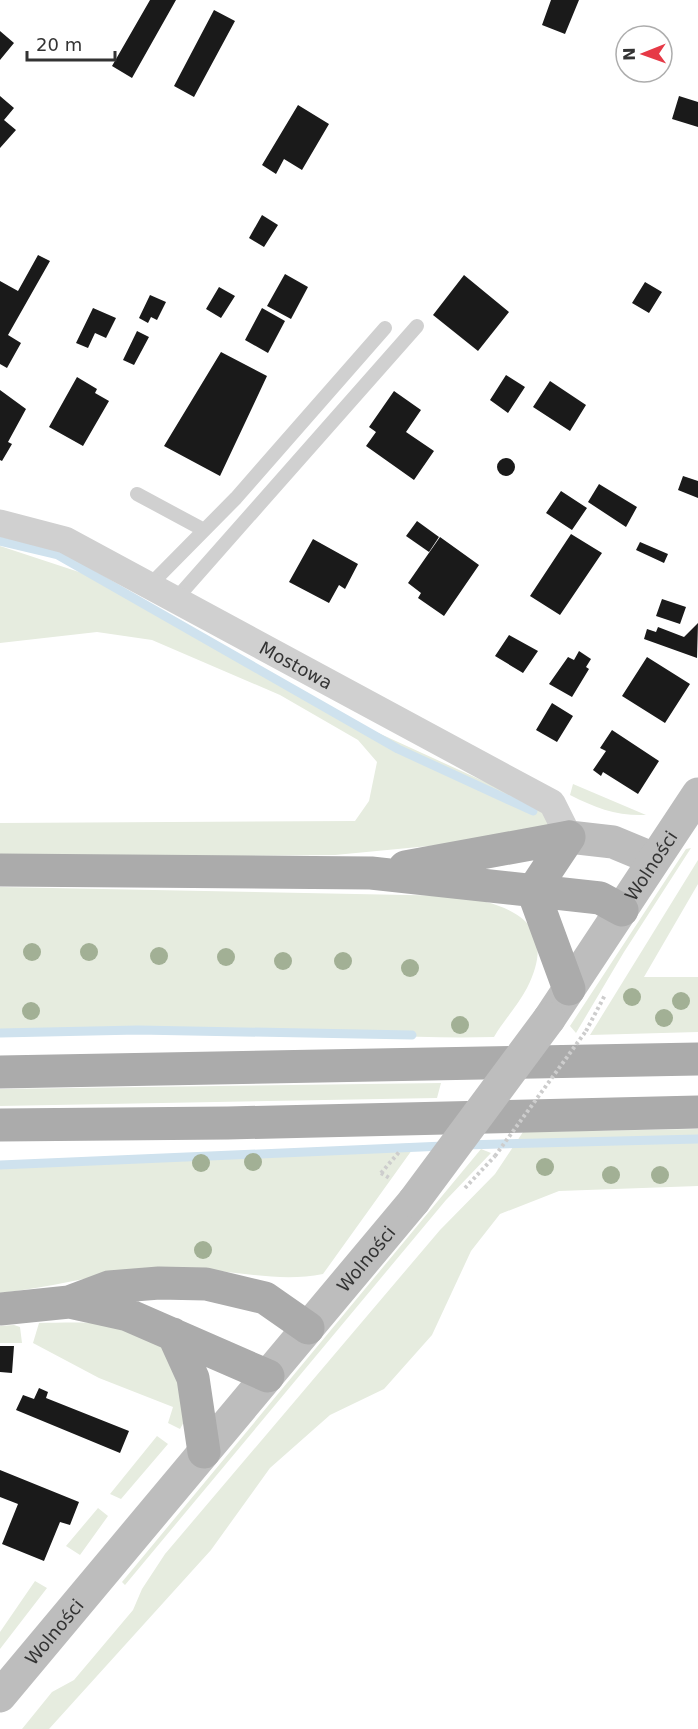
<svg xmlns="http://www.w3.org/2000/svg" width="698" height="1729" font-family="'DejaVu Sans',sans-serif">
  <rect width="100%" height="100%" fill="#fff"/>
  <!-- green -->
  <path fill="#e6ecdf" d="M 0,546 L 82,573 L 374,731 L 529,802 L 548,814 L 550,823 L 545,835 L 335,855 L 0,858 L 0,823 L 355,821 L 369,801 L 377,762 L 358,740 L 280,695 L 152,640 L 97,632 L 0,643 Z
    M 573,784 L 646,815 C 616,816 596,808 570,795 Z
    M 691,848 L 624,952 L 576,1033 L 570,1026 L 686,849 Z
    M 698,860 L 698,884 L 644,977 L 698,977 L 698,1032 L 590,1035 Z
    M 0,887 L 457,896 C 511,904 560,923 527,988 C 518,1005 504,1020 494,1037 C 425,1039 357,1034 288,1031 C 192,1028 96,1028 0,1030 Z
    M 441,1083 L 437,1098 L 0,1106 L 0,1089 Z
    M 698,1129 L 698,1186 L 559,1191 L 500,1214 L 471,1251 L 432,1335 L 384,1389 L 330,1415 L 270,1468 L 211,1550 L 49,1729 L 22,1729 L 52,1692 L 74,1680 L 133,1610 L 142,1589 L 165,1554 L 440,1230 L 495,1174 L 523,1132 Z
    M 417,1143 L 323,1274 C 273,1284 223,1267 172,1268 C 114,1269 58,1287 0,1293 L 0,1164 C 139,1162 278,1150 417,1143 Z
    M 481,1149 L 491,1153 L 446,1200 L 125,1585 L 122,1582 Z
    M 39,1323 C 81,1323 147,1316 172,1358 C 181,1373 184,1395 190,1411 L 180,1429 L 168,1423 L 173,1407 L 99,1378 L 33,1343 Z
    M 14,1325 L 20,1327 L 22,1343 L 0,1343 L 0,1326 Z
    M 157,1436 L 168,1444 L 121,1499 L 110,1494 Z
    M 98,1508 L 108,1516 L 80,1555 L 66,1546 Z
    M 35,1581 L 47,1588 L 0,1649 L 0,1632 Z"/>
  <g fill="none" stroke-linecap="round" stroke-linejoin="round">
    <!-- stream -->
    <path stroke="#cfe2ee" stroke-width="9" d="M 0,541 L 58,555 L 398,749 L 533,811
      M 0,1033 L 138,1030 L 412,1035
      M 464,1145 L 698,1139
      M 0,1165 L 444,1146"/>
  </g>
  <!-- building -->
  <path fill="#1a1a1a" d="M 150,0 L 176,0 L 132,78 L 112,66 Z
    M 551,0 L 579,0 L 565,34 L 542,25 Z
    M 214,10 L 235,21 L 194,97 L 174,86 Z
    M 0,31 L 14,43 L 0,60 Z
    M 0,96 L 14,108 L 4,120 L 16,130 L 0,148 Z
    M 679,96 L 698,102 L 698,127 L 672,119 Z
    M 298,105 L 329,124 L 302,170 L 284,159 L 276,174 L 262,165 Z
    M 262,215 L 278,225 L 264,247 L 249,238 Z
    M 38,255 L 50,261 L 8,335 L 21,343 L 7,368 L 0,364 L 0,281 L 18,291 Z
    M 285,274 L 308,287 L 291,319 L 267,306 Z
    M 464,275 L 509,312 L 478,351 L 433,315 Z
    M 645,282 L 662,292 L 649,313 L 632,303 Z
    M 219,287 L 235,296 L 221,318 L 206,309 Z
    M 150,295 L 166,302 L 157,320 L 151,317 L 148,323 L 139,318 Z
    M 93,308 L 116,318 L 106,338 L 95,333 L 88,348 L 76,343 Z
    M 262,308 L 285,321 L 268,353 L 245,340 Z
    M 137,331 L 149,337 L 134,365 L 123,360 Z
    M 221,352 L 267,376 L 220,476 L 164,446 Z
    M 506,375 L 525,387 L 508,413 L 490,400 Z
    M 77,377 L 97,389 L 95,393 L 109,401 L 83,446 L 49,427 Z
    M 550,381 L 586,405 L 570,431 L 533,407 Z
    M 0,390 L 26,409 L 8,442 L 12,444 L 2,461 L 0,460 Z
    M 394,391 L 421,410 L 406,432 L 434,451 L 414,480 L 366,446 L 376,432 L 369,427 Z
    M497 467a9 9 0 1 1 18 0a9 9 0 1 1-18 0Z
    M 683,476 L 698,481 L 698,498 L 678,490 Z
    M 599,484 L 637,507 L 626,527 L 588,502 Z
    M 561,491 L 587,508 L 572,530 L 546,513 Z
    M 417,521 L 439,537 L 429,552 L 406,536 Z
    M 571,534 L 602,553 L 560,615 L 530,596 Z
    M 440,537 L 479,565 L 444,616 L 418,598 L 421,593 L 408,583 Z
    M 313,539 L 358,564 L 345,589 L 339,585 L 329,603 L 289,582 Z
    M 640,542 L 668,554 L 664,563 L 636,550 Z
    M 662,599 L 686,607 L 680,624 L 656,616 Z
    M 698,623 L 697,658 L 644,639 L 647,629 L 656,632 L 658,627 L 684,637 Z
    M 509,635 L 538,651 L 523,673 L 495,656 Z
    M 579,651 L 591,659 L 586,667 L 589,669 L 572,697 L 549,684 L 568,657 L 574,660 Z
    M 647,657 L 690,684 L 665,723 L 622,696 Z
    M 552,703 L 573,716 L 557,742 L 536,730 Z
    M 612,730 L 659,761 L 638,794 L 603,772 L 601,776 L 593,770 L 606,751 L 600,748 Z
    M 0,1346 L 14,1346 L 12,1373 L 0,1372 Z
    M 39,1388 L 48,1392 L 46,1398 L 129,1431 L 120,1453 L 16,1410 L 23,1395 L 34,1399 Z
    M 0,1470 L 79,1502 L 70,1525 L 60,1522 L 44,1561 L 2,1544 L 18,1504 L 0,1497 Z"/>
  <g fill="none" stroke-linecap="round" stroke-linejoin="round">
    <!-- path -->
    <path stroke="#cdcdcd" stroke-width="4" stroke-dasharray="3 3" stroke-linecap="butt" d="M 586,1031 L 605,995
      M 381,1173 L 400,1151
      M 465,1188 L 495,1156"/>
    <!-- lane -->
    <path stroke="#d0d0d0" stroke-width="14" d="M 137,494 L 204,530
      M 149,586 L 236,498 L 385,328
      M 175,600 L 417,326"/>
    <!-- street -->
    <path stroke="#d0d0d0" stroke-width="27" id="s1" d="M 0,523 L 65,540 L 552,803 L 569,837"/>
    <!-- secondary -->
    <g stroke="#bdbdbd" stroke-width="33">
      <path d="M 569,837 L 613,842 L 654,859"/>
      <path id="s2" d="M 549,1019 L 698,794"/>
      <path id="s3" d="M 0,1696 L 414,1201"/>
    </g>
    <!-- primary -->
    <path stroke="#ababab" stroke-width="33" d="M 405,867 L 569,837
      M 0,870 L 371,873 L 600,898 L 622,910
      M 569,989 L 533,891 L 569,837
      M 0,1072 L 698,1059
      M 0,1125 L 228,1123 L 698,1112
      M 69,1302 L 128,1315 L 268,1376
      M 0,1309 L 69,1302 L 109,1287 L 159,1283 L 206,1284 L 265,1298 L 308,1328
      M 173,1334 L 193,1378 L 204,1452"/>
    <!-- path-bridge -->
    <path stroke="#cdcdcd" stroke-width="4" stroke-dasharray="3 3" stroke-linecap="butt" d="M 495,1156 L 586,1031
      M 381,1173 L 391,1179"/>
    <!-- secondary-bridge -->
    <path stroke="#bdbdbd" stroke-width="33" d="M 414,1201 L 549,1019"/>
  </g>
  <!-- trees -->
  <g fill="#a2b095">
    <circle cx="32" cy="952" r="9"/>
    <circle cx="89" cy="952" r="9"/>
    <circle cx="159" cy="956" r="9"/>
    <circle cx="226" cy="957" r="9"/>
    <circle cx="283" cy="961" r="9"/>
    <circle cx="343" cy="961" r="9"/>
    <circle cx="410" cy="968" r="9"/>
    <circle cx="632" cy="997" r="9"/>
    <circle cx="681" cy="1001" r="9"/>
    <circle cx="31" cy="1011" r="9"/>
    <circle cx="664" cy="1018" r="9"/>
    <circle cx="460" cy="1025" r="9"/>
    <circle cx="253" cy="1162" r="9"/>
    <circle cx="201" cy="1163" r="9"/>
    <circle cx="545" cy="1167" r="9"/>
    <circle cx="611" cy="1175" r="9"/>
    <circle cx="660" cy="1175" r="9"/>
    <circle cx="203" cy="1250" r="9"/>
  </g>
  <g text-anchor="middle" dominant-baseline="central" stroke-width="6" stroke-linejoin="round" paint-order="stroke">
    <!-- street labels -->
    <g font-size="18" fill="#333" stroke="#fff">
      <text stroke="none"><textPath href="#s1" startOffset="330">Mostowa</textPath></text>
      <text stroke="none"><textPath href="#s2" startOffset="184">Wolności</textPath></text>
      <text stroke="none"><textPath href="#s3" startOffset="570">Wolności</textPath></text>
      <text stroke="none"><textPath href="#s3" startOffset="84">Wolności</textPath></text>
    </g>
  </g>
  <!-- north arrow -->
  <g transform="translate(644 54) rotate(269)"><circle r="28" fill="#ffffff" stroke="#adadad" stroke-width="1.5"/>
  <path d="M0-4.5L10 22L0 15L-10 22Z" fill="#e63946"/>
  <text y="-9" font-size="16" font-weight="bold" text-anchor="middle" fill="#333333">N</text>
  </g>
  <!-- scale -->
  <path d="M27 51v9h88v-9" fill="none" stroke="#333333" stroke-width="3"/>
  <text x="36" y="51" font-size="18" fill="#333333" stroke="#ffffff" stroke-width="4.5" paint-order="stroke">20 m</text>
</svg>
